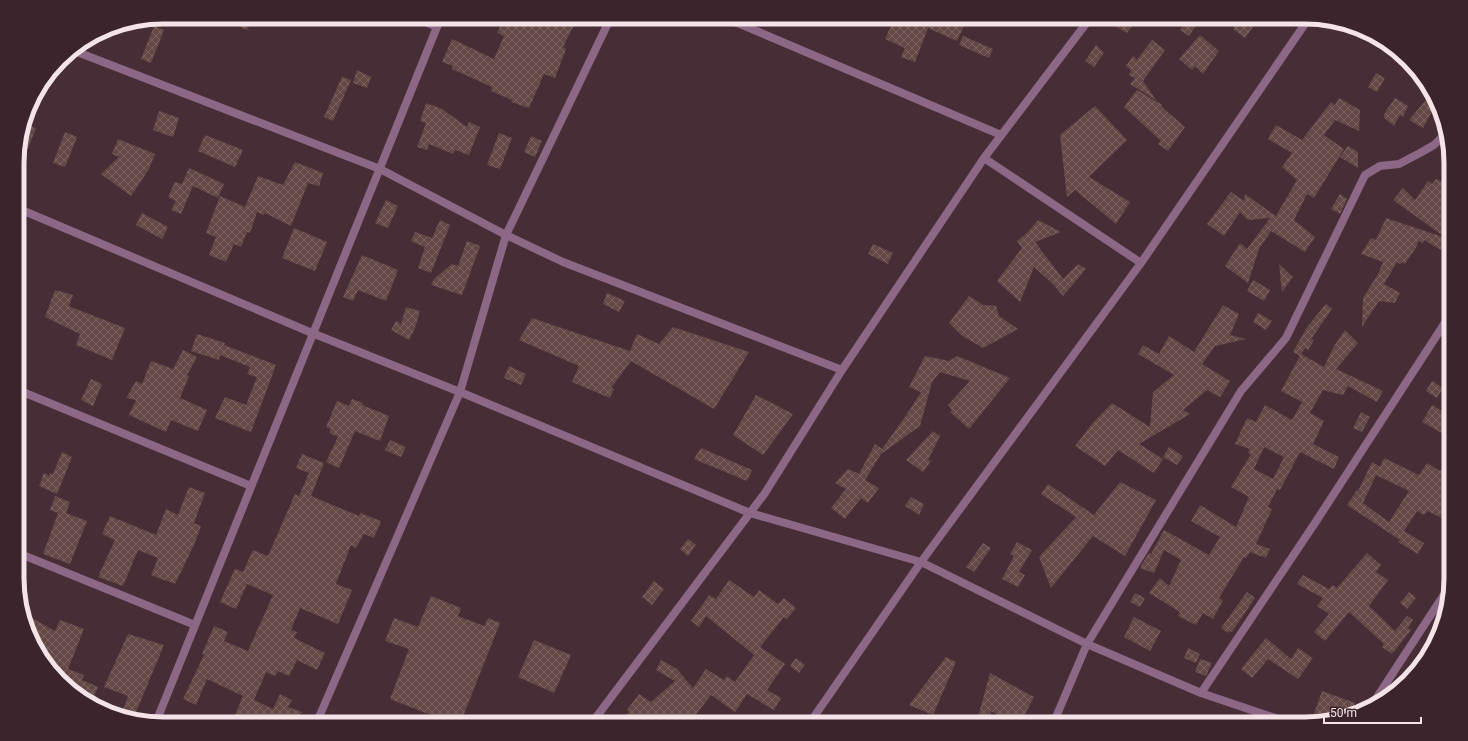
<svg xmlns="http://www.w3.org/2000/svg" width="1468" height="741" font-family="Roboto,sans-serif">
  <defs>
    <pattern id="building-cross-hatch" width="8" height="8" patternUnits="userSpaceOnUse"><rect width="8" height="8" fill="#644845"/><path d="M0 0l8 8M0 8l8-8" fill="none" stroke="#7b6260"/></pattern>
  </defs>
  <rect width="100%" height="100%" fill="#472e36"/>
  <!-- building -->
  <path fill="url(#building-cross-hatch)" fill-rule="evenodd" d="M 220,17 L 254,17 L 247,30 Z
    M 505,17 L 578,17 L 563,47 L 566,49 L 555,78 L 544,74 L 529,108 L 511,102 L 512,100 L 491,91 L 492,87 L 452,69 L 453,66 L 442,62 L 452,39 L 494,59 L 504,36 L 497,33 Z
    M 895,17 L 968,17 L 957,41 L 928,28 L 915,62 L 901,57 L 905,48 L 885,39 Z
    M 1118,17 L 1133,25 L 1127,33 L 1113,25 Z
    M 1222,17 L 1240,17 L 1253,27 L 1245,38 L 1233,29 L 1235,27 Z
    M 1188,18 L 1197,24 L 1189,36 L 1180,30 Z
    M 154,26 L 164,30 L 151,63 L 141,59 Z
    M 1200,35 L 1219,51 L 1203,74 L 1195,66 L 1192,70 L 1179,59 Z
    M 963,36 L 993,49 L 989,58 L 959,45 Z
    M 1152,40 L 1165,50 L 1143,81 L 1156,100 L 1130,84 L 1135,78 L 1129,75 L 1131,70 L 1126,66 L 1133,56 L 1137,60 Z
    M 1096,45 L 1104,53 L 1094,67 L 1085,61 Z
    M 357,70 L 371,77 L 367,88 L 353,83 Z
    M 1376,73 L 1385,78 L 1377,92 L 1368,87 Z
    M 342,77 L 351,80 L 333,121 L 324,117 Z
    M 1137,90 L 1161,104 L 1163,108 L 1185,127 L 1168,151 L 1158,144 L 1161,141 L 1124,107 Z
    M 1431,94 L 1435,106 L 1423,128 L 1409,120 Z
    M 1339,98 L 1360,110 L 1359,131 L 1335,120 L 1324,135 L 1344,149 L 1314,198 L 1307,194 L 1294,220 L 1315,237 L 1305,252 L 1271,231 L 1259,249 L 1248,283 L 1225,266 L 1240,243 L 1247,249 L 1270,218 L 1248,220 L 1240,212 L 1224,236 L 1207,224 L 1231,192 L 1244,201 L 1245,194 L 1276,216 L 1297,180 L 1282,167 L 1292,153 L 1268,139 L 1276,125 L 1302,140 L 1331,102 L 1335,105 Z
    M 1395,98 L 1408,106 L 1403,117 L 1400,115 L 1394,126 L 1384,118 L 1384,114 Z
    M 426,103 L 442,109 L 467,127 L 469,122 L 480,127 L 469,155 L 455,150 L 453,154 L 429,144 L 427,150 L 417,147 L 426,123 L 420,121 Z
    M 1095,106 L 1127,140 L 1089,177 L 1130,202 L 1116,224 L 1075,190 L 1067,197 L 1060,135 Z
    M 159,111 L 179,118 L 173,137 L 153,130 Z
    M 25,124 L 36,128 L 27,151 L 19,148 Z
    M 65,132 L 77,137 L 65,167 L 53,163 Z
    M 499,133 L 512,138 L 500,169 L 487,165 Z
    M 205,135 L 243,150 L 235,167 L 198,151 Z
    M 531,136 L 542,141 L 535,157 L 524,152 Z
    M 118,139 L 155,154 L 149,169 L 131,196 L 101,174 L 119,157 L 112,154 Z
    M 1348,146 L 1358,152 L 1358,168 L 1340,157 Z
    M 295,162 L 323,173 L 319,186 L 308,183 L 291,226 L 265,213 L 264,215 L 257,212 L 250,233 L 247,232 L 241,247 L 234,244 L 226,262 L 209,255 L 216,237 L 206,233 L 220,196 L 245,207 L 258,176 L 283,185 Z
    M 189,168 L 224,184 L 218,198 L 193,186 L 181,214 L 171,210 L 176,201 L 168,197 L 175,182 L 182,184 Z
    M 1436,179 L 1450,185 L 1450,241 L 1447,240 L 1441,250 L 1424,240 L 1423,243 L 1418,241 L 1417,246 L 1405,264 L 1402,262 L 1400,264 L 1397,262 L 1384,284 L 1400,293 L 1395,303 L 1379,301 L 1362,327 L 1363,298 L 1378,274 L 1383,262 L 1361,254 L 1371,238 L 1376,240 L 1386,218 L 1446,238 L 1393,200 L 1403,188 L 1415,200 L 1428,181 L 1432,184 Z
    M 1340,194 L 1347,199 L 1340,214 L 1331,209 Z
    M 386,200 L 398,206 L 388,228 L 375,223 Z
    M 142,213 L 168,227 L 162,239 L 136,225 Z
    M 440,220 L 450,225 L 431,273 L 418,268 L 425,247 L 411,241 L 415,232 L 432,238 Z
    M 1038,220 L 1061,232 L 1035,242 L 1063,279 L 1078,264 L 1086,269 L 1063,296 L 1053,284 L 1034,267 L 1020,302 L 997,281 L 1022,248 L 1017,241 L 1028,232 Z
    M 294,228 L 327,242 L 315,271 L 282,258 Z
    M 467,241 L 480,246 L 462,295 L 431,285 L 434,279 L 452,264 L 458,266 Z
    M 873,244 L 893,253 L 888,264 L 868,254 Z
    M 362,255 L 398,270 L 386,301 L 358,290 L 353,301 L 343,297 Z
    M 1279,264 L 1293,277 L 1282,292 Z
    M 1253,280 L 1270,290 L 1264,301 L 1247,291 Z
    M 55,290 L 73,295 L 69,306 L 71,307 L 125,328 L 112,360 L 76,345 L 80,334 L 45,317 Z
    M 607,293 L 625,301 L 619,312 L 603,304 Z
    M 969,296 L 983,305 L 996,306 L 999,316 L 1018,329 L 983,348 L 961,335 L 949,323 Z
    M 1326,304 L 1332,309 L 1311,339 L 1314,340 L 1308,350 L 1305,348 L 1300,356 L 1293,352 L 1307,327 Z
    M 1223,305 L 1239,314 L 1230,335 L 1246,339 L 1215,346 L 1202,364 L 1230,381 L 1220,397 L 1207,390 L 1183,410 L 1190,414 L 1139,444 L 1163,459 L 1154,473 L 1118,450 L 1105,466 L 1075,446 L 1092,424 L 1112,403 L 1150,427 L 1153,392 L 1174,375 L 1138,354 L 1143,345 L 1159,354 L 1169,336 L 1194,352 Z
    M 406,307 L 420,311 L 415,328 L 409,340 L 391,330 L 396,321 L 401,324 Z
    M 1258,313 L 1272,321 L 1266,330 L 1253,322 Z
    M 532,318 L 630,351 L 637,334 L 659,344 L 673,327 L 749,352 L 714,409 L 631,361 L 611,388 L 614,389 L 610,398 L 572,382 L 579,366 L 519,340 Z
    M 1345,330 L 1358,343 L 1336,369 L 1383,391 L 1377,402 L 1348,386 L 1343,395 L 1323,390 L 1310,413 L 1324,421 L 1313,444 L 1339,457 L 1334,469 L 1300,452 L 1280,490 L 1277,489 L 1268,507 L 1272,509 L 1256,544 L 1270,549 L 1266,558 L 1250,552 L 1246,558 L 1244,557 L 1219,598 L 1223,600 L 1213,619 L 1203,613 L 1196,625 L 1178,616 L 1180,612 L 1149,593 L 1160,578 L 1169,586 L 1181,560 L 1164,550 L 1154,573 L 1140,568 L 1142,564 L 1149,553 L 1151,554 L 1164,530 L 1209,555 L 1220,537 L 1191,521 L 1200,505 L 1236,527 L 1249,497 L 1231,487 L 1251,454 L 1248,453 L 1250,449 L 1235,444 L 1247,418 L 1256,422 L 1265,405 L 1292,420 L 1302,402 L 1281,391 L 1301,354 L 1324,367 L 1334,346 ZM 1264,447 L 1284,457 L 1273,479 L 1254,469 Z
    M 197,334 L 225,343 L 224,345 L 276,365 L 251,432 L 215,418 L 225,397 L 246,405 L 257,377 L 247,374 L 250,367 L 220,355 L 219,360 L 191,351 Z
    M 183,350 L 197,357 L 187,375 L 189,376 L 180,398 L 207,410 L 198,431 L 171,420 L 166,432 L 129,415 L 136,400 L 126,398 L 136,381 L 142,384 L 151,361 L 173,369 Z
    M 925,356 L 949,361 L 957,356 L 1010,378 L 969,429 L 950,412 L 952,410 L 948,405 L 970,381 L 940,372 L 932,382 L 920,426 L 881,454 L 865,480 L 879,488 L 868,503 L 861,498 L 845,519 L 831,508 L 846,489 L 835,483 L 848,469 L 859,474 L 875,444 L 882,449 L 907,414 L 921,392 L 909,387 Z
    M 509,366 L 526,374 L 521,385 L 504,378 Z
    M 91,379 L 102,384 L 93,406 L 81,400 Z
    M 1432,381 L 1443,388 L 1437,398 L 1426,391 Z
    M 756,395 L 793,414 L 763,455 L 733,435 Z
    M 352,399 L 363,403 L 362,405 L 389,416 L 380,441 L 355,431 L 339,468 L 326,462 L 338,437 L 329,433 L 331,429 L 326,427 L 337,401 L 349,406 Z
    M 1432,405 L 1451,416 L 1451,438 L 1422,422 Z
    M 1361,412 L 1370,417 L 1362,432 L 1353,428 Z
    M 933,431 L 940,436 L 928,460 L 931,461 L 923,472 L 906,460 Z
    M 390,440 L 406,447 L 401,457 L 385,450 Z
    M 1169,447 L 1183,456 L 1177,465 L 1163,457 Z
    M 701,448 L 752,470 L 747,481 L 694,459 Z
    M 62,452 L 72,457 L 57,494 L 39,486 L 44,473 L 49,476 L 50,473 L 53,474 Z
    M 302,454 L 324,463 L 311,496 L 359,516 L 360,513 L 381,521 L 374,538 L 364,534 L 356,548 L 351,545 L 336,584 L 352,590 L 338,624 L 300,608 L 291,630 L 297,632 L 294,638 L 325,653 L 317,670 L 297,660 L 289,676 L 278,671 L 275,676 L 266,672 L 254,700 L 273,709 L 280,694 L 292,700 L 288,707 L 302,712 L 297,724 L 231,724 L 243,696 L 207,679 L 196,705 L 183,699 L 204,655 L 202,654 L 214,626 L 228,632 L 224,641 L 248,651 L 273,595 L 247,584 L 236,609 L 220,602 L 235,569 L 243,572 L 253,550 L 268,556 L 295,494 L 299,496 L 309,473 L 296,468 Z
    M 1384,458 L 1419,475 L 1427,463 L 1440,471 L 1451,458 L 1451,523 L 1428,511 L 1424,515 L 1417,511 L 1404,531 L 1424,543 L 1418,554 L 1398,542 L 1400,540 L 1347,505 L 1357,490 L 1358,491 L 1372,462 L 1380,467 ZM 1376,475 L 1409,491 L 1389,522 L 1363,503 Z
    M 1120,482 L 1156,500 L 1125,556 L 1093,536 L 1051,588 L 1039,557 L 1076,517 L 1041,494 L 1048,484 L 1094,515 Z
    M 189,487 L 205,493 L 194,523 L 201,526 L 194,545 L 175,584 L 151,575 L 158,558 L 138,550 L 123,586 L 98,577 L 115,540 L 102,534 L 110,516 L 156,535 L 166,509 L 178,515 Z
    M 55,496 L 70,502 L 66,513 L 87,521 L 70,564 L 43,554 L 58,513 L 50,510 Z
    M 911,497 L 924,504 L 919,515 L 905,506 Z
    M 688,539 L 696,545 L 688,556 L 680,549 Z
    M 1017,542 L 1032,550 L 1019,572 L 1025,575 L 1018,587 L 1002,579 L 1014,556 L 1010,554 Z
    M 983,543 L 991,548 L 974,572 L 966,567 Z
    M 1367,553 L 1381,565 L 1376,572 L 1388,580 L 1369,606 L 1395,631 L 1407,616 L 1413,620 L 1408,628 L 1411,630 L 1392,654 L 1382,647 L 1384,644 L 1349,612 L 1325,641 L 1314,632 L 1329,614 L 1317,606 L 1323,598 L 1297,584 L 1303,575 L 1329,589 L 1333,585 L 1337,588 Z
    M 729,580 L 754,597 L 759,590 L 778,604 L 784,598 L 796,608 L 787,619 L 784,617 L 760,647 L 785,664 L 767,690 L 781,698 L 774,710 L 747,694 L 735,712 L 711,695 L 689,724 L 618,724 L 629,712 L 627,710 L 639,694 L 651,702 L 675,681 L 656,670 L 661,660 L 677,669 L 693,688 L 706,669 L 724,680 L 727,676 L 735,682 L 754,655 L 706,616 L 699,627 L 691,621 L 709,595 L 716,599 Z
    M 654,581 L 664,589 L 652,605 L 642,597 Z
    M 1247,592 L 1255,598 L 1232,632 L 1230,631 L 1228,633 L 1221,628 Z
    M 1409,592 L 1416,598 L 1407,609 L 1400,603 Z
    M 1135,593 L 1145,598 L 1140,607 L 1130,602 Z
    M 431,596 L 461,608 L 458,616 L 484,626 L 488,618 L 500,623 L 460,724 L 454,724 L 390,699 L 409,649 L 385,641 L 394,618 L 418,627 Z
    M 26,615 L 55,631 L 60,620 L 84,629 L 68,669 L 84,675 L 82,680 L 98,687 L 91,703 L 47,667 Z
    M 1134,617 L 1161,631 L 1150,651 L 1124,637 Z
    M 128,634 L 164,645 L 134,717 L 121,714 L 128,696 L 104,687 Z
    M 1266,638 L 1291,659 L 1298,648 L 1313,658 L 1298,679 L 1268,659 L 1252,678 L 1241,669 Z
    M 534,640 L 571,655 L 554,693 L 518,677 Z
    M 1188,648 L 1200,654 L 1196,663 L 1184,658 Z
    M 946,657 L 956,662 L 933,715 L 909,705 Z
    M 796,658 L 805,665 L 799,673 L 790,666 Z
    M 1200,659 L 1212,663 L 1206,676 L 1195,672 Z
    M 990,673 L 1034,697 L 1020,724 L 1015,724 L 991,711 L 988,724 L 976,724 Z
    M 1322,691 L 1355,703 L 1350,717 L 1322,722 L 1312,719 Z"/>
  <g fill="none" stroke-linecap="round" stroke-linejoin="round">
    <!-- minor -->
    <path stroke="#8c6786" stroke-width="8" d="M 415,17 L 437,27
      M 717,17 L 740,24 L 1001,135
      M 72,50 L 380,169 L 506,235 L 563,262 L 842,370
      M 984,158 L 1141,263
      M 17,208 L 312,333 L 460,392 L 750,513 L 921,562 L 1087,644 L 1201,693 L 1293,724
      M 18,390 L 251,486
      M 18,553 L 195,625
      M 1201,693 L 1315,523 L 1450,315
      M 1370,708 L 1449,587
      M 156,722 L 441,17
      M 316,724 L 460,392 L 506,235 L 611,17
      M 591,724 L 765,493 L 842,370 L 984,158 L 1091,17
      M 809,724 L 921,562 L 1141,263 L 1309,18
      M 1053,724 L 1087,644 L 1241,391 L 1286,338 L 1365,175 L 1380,166 L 1399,164 L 1420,153 L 1434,145 L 1446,133"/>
  </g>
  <!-- crop -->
  <path d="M0 0H1468V741H0ZM163 24H1305A139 139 0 0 1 1444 163V578A139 139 0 0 1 1305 717H163A139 139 0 0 1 24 578V163A139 139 0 0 1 163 24Z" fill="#3c242c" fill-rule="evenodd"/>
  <path fill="none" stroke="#f4e4e8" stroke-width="5" d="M163 24H1305A139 139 0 0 1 1444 163V578A139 139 0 0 1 1305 717H163A139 139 0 0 1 24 578V163A139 139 0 0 1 163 24Z"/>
  <!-- scale -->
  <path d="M1324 717v6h97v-6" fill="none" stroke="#f4e4e8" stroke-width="2"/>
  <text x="1330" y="717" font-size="12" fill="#f4e4e8" stroke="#3c242c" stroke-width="3" paint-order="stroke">50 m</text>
</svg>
